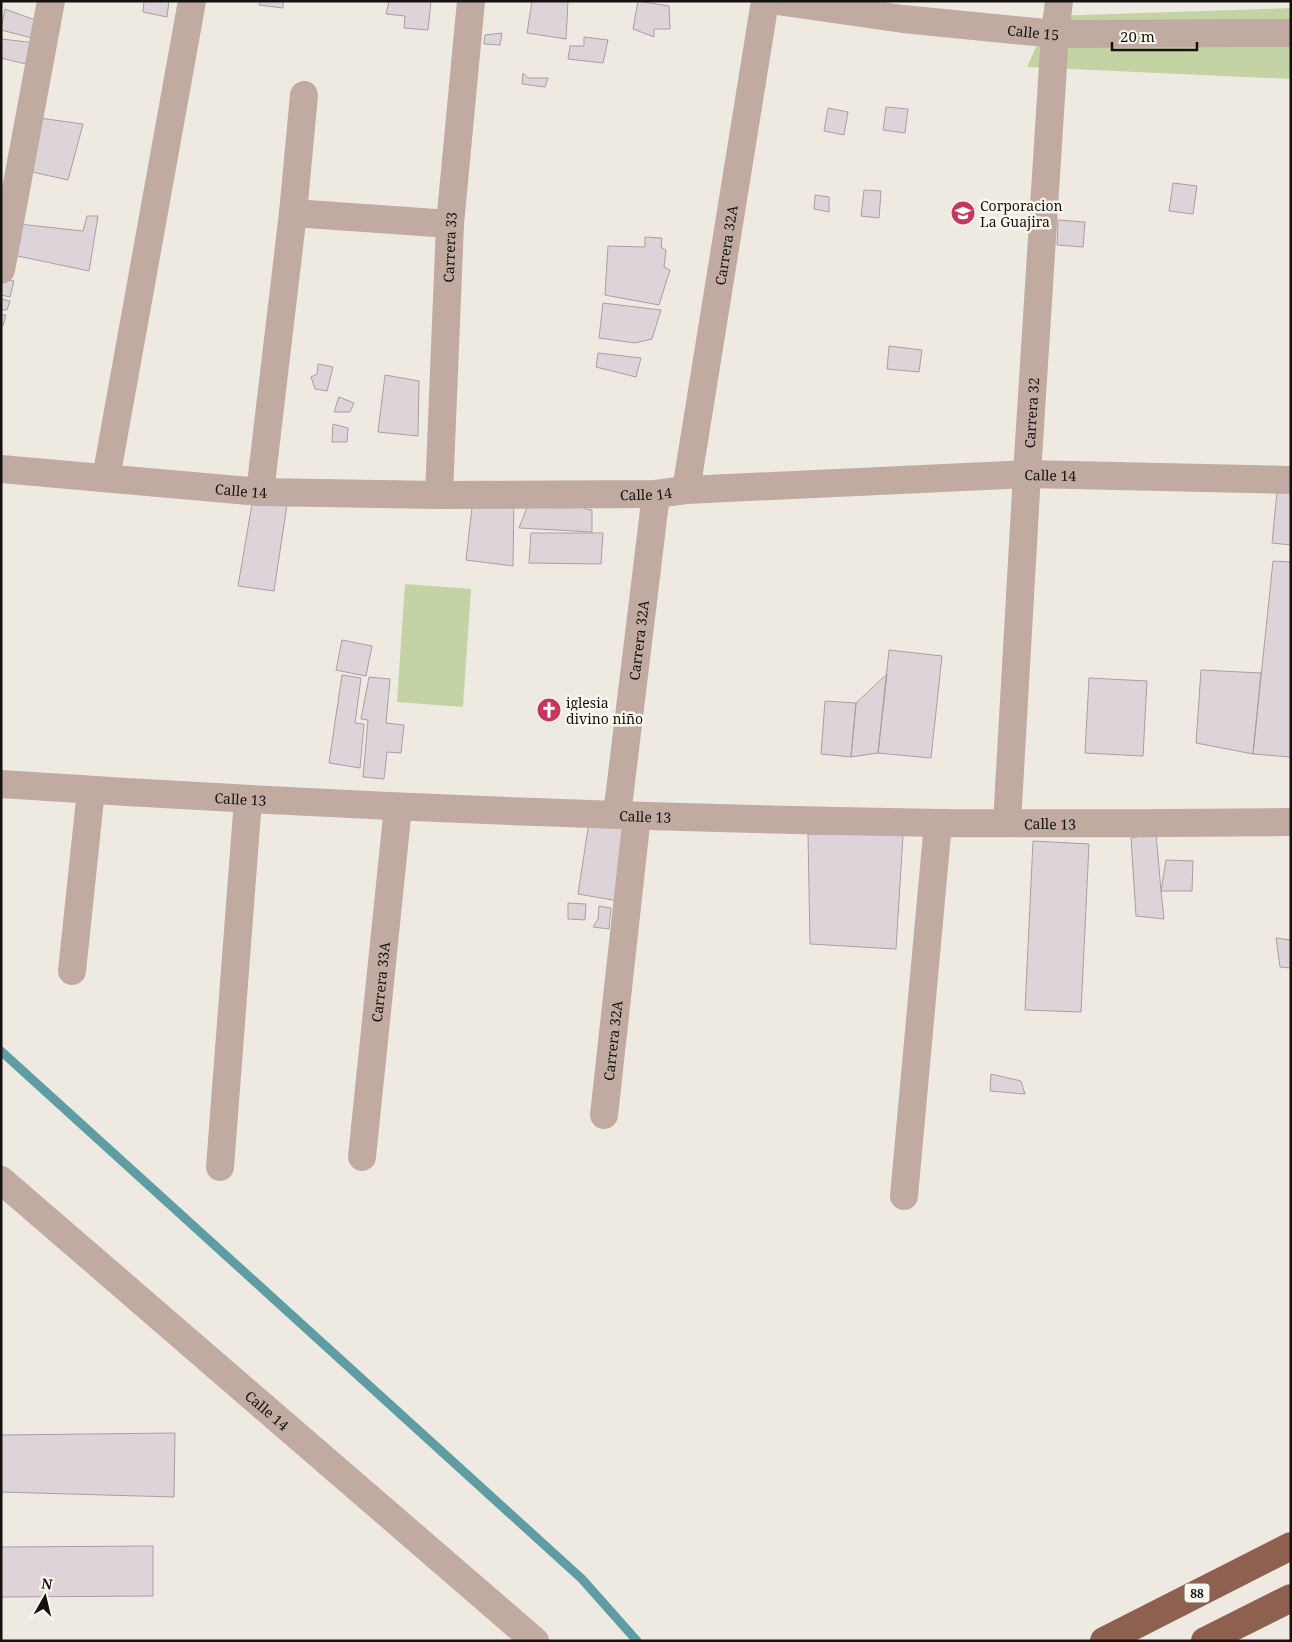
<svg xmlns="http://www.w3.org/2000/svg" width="1292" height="1642" font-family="'Noto Serif',serif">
  <rect width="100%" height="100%" fill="#efeae1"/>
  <!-- green -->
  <path fill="#c4d3a3" d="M 1291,8 L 1291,79 L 1027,67 L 1050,16 Z
    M 405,584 L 471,589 L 463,707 L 397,702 Z"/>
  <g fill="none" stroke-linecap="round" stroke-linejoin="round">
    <!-- stream -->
    <path stroke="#5f9da5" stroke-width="9" d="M 1,1051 L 582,1579 L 637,1641"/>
  </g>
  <!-- building -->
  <path fill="#dcd4d9" stroke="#a79fa5" d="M 144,1 L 169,1 L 167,17 L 143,12 Z
    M 260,1 L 283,1 L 283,8 L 259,5 Z
    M 389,1 L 431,1 L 428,30 L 404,28 L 405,16 L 386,14 Z
    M 532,1 L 568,1 L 566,39 L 527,33 Z
    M 638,1 L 669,6 L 670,29 L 654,29 L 654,37 L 633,29 Z
    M 5,9 L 38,21 L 36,39 L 1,30 Z
    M 502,33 L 500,45 L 484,44 L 485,35 Z
    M 584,37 L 608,40 L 603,63 L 568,59 L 570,46 L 584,46 Z
    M 1,39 L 37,43 L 34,66 L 1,58 Z
    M 523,73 L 528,78 L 548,78 L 545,87 L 522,84 Z
    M 886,107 L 908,109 L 905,133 L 883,130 Z
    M 828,108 L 848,112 L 844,135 L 824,131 Z
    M 32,117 L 83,124 L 68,180 L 28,171 Z
    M 1173,183 L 1197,186 L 1193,214 L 1169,211 Z
    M 864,190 L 881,191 L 879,218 L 861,216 Z
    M 815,195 L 829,197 L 829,212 L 814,209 Z
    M 87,216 L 98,216 L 89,271 L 8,254 L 19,224 L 83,231 Z
    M 1058,220 L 1085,222 L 1083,247 L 1057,245 Z
    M 645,237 L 662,238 L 661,247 L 666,250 L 664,267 L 670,270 L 659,305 L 605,295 L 608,246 L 645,247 Z
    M 1,279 L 14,281 L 10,297 L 1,295 Z
    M 1,299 L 10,301 L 7,310 L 1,310 Z
    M 603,303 L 661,310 L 652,339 L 635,343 L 599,338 Z
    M 1,315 L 6,315 L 3,326 L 1,326 Z
    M 889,346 L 922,350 L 919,372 L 887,369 Z
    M 598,353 L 641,358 L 636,377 L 596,367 Z
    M 318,364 L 333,367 L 327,391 L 315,389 L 311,377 L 317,374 Z
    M 385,375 L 419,381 L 418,436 L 378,432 Z
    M 339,397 L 354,403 L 350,412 L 334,412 Z
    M 333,424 L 348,428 L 347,442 L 332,442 Z
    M 1277,492 L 1291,493 L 1291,545 L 1272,543 Z
    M 514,495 L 513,566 L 466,560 L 473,499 Z
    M 531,497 L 584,497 L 585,509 L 592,510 L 592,532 L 519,528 Z
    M 253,498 L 288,498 L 274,591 L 238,586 Z
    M 531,533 L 603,533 L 601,564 L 529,563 Z
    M 1273,561 L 1291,562 L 1291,757 L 1253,754 Z
    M 342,640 L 372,646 L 366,676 L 336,670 Z
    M 889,650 L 942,656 L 931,758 L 878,753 Z
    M 1201,670 L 1261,673 L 1253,754 L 1196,743 Z
    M 887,674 L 878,753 L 851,757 L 856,703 Z
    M 342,675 L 361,678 L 355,723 L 364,724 L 360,768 L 329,763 Z
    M 369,677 L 390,679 L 386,723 L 404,725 L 401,753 L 387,752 L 384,779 L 363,777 L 368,720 L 361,719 Z
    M 1089,678 L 1147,681 L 1143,756 L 1085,753 Z
    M 825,701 L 856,703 L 851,757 L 821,754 Z
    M 589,822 L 630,829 L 618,901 L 578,894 Z
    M 1156,833 L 1161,891 L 1164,919 L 1136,916 L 1131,838 Z
    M 808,834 L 903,835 L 896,949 L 810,944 Z
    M 1033,841 L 1089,844 L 1081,1012 L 1025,1010 Z
    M 1166,860 L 1193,861 L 1192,891 L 1161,891 Z
    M 568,903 L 586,904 L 585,920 L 568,919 Z
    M 599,906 L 611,908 L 609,929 L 593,927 L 598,919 Z
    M 1276,938 L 1291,940 L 1291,968 L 1280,967 Z
    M 991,1074 L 1021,1081 L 1025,1094 L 990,1091 Z
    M 175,1433 L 174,1497 L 1,1492 L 1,1435 Z
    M 153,1546 L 153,1596 L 1,1597 L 1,1547 Z"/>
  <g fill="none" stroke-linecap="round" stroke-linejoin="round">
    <!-- minor -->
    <g stroke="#c1aaa1" stroke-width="28">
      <path id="s1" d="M 777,1 L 903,19 L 1055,34 L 1291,33"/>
      <path d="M 293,213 L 450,224"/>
      <path d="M 1,270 L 51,1"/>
      <path id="s2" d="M 1,469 L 260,492 L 439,495 L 656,494 L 686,490 L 1027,474 L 1291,480"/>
      <path d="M 106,478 L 192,1"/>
      <path id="s3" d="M 686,490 L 765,1"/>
      <path d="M 260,492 L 293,213 L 304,95"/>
      <path id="s4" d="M 439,495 L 450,224 L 471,1"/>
      <path id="s5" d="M 1,784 C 314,805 627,818 941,823 C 1057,824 1174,823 1291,822"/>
      <path id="s6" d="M 617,815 L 656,494"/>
      <path id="s7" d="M 1007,823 L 1027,474 L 1055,34 L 1059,1"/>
      <path d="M 72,971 L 91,790"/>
      <path id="s8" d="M 604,1115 L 637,816"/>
      <path id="s9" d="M 362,1157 L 398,807"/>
      <path d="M 220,1167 L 248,800"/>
      <path id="s10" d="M 1,1180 L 535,1641"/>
      <path d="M 904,1196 L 938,823"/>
    </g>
    <!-- highway -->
    <path stroke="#8d604f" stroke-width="28" d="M 1104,1641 L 1291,1546
      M 1205,1641 L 1291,1598"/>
  </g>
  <!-- icons -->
  <defs>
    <symbol id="school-disc" viewBox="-11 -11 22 22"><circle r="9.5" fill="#c6375f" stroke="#fcf7ef"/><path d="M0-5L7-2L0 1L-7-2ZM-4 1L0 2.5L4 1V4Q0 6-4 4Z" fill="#fff"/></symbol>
    <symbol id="church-disc" viewBox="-11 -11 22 22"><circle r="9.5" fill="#c6375f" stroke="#fcf7ef"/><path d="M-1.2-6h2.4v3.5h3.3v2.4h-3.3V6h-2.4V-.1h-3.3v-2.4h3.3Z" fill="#fff"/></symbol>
  </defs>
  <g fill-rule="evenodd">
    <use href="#school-disc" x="949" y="199" width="28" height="28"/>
    <use href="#church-disc" x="535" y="696" width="28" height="28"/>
  </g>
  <g text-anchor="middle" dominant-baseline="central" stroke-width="5" stroke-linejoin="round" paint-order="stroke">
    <!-- shield labels -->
    <rect fill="#fcf7ef" stroke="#5a5753" stroke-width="1" x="1184.5" y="1583.5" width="25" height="19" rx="4"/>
    <g font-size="12" font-weight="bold" fill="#141210">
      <text x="1197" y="1593">88</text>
    </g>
    <!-- street labels -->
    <g font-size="14" fill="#141210" stroke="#fcf7ef">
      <text stroke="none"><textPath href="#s1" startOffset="258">Calle 15</textPath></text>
      <text stroke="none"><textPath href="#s3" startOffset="248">Carrera 32A</textPath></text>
      <text stroke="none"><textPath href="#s4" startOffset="248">Carrera 33</textPath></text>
      <text stroke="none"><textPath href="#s7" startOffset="411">Carrera 32</textPath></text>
      <text stroke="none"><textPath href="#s2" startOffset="1051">Calle 14</textPath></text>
      <text stroke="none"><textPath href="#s2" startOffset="241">Calle 14</textPath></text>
      <text stroke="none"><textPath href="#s2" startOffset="646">Calle 14</textPath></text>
      <text stroke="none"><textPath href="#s6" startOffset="176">Carrera 32A</textPath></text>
      <text stroke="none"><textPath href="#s5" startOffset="240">Calle 13</textPath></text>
      <text stroke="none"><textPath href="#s5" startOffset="645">Calle 13</textPath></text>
      <text stroke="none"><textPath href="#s5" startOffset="1050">Calle 13</textPath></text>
      <text stroke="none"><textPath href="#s9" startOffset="176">Carrera 33A</textPath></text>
      <text stroke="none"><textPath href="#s8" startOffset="75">Carrera 32A</textPath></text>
      <text stroke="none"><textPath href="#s10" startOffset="352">Calle 14</textPath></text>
    </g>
    <!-- poi labels -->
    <g font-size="14" fill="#141210" stroke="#fcf7ef" text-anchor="start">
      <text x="980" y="205">Corporacion<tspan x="980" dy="16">La Guajira</tspan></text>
      <text x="566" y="702">iglesia<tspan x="566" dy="16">divino niño</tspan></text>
    </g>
  </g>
  <!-- border -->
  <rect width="1292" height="1642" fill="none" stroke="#141210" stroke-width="5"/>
  <!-- north arrow -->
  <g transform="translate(45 1597) rotate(8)" stroke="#fcf7ef" stroke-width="4" paint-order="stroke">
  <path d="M0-4L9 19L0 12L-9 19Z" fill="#141210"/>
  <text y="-8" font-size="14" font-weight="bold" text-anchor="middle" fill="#141210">N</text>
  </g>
  <!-- scale -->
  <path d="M1112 42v8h85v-8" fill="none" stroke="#141210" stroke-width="2.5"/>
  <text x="1120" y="42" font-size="15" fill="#141210" stroke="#fcf7ef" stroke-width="4" paint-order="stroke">20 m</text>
</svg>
